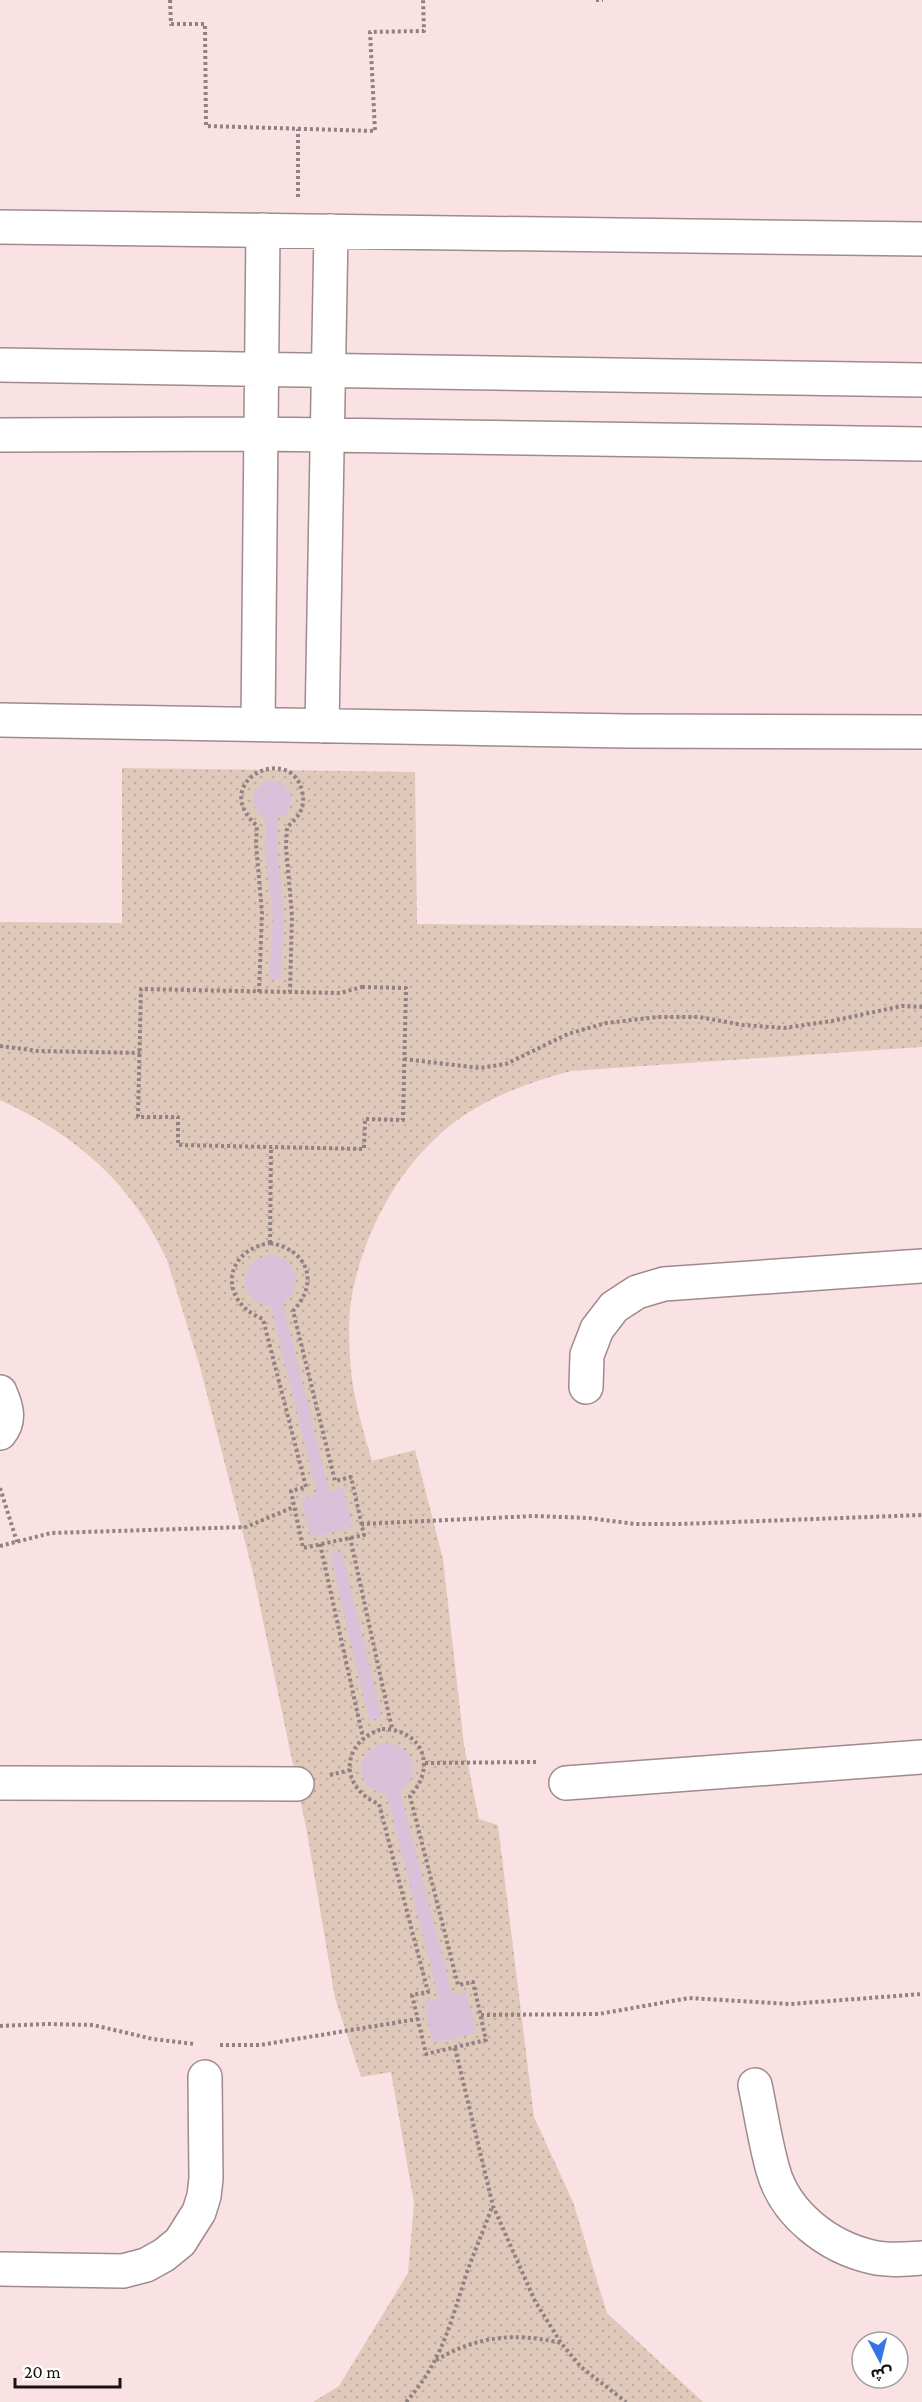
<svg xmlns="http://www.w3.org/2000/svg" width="922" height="2402" font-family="'Crimson Pro','Noto Sans Arabic',serif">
  <defs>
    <pattern id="grass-dots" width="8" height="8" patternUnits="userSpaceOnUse" patternTransform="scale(1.5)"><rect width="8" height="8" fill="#e0c9ba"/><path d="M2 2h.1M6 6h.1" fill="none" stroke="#c0ac9f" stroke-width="1.8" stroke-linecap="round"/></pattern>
  </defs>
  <rect width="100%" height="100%" fill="#fae2e4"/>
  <!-- grass -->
  <path fill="url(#grass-dots)" d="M 122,768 L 415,772 L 417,924 L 922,928 L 922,1047 L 571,1071 C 534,1081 499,1093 466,1114 C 407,1153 367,1222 353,1290 C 348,1312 349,1337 350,1359 C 352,1394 362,1427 372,1461 L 415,1450 L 443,1559 L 464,1745 L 479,1819 L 498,1825 L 534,2117 L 573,2202 L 607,2313 L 703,2402 L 313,2402 L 339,2386 L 408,2273 L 414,2203 L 391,2072 L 361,2077 L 335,1998 L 307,1832 L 253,1573 L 200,1367 L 167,1260 C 131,1182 76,1135 0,1100 L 0,922 L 122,923 Z"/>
  <!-- water -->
  <path fill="#dac1d9" d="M 268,781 C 281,780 287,785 292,798 L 287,813 L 277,818 L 277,848 L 284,917 L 281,979 L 269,979 L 273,917 L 265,849 L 266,819 C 248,809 249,789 268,781 Z
    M 268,1255 C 283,1256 291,1262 296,1276 L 293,1294 L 283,1303 L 329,1492 L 343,1488 L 353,1527 L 311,1538 L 301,1499 L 317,1494 L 271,1307 C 246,1301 238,1286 251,1263 Z
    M 342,1551 L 382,1718 L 369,1720 L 330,1554 Z
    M 384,1743 C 413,1744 424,1774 400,1791 L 452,1994 L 466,1992 L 476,2033 L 433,2043 L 423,2002 L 439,1998 L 387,1795 C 354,1789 352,1753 384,1743 Z"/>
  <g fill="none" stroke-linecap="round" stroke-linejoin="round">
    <defs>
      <path id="minor" d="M 0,227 L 922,239
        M 0,365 L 922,380
        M 0,435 L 261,434 L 922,444
        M 0,720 L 627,731 L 922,732
        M 258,724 L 263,230
        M 322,726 L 331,231
        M 586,1387 L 587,1355 L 597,1329 L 614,1307 L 637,1292 L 664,1284 L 922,1266
        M 0,1392 C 6,1406 11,1420 0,1433
        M 0,1783 L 297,1784
        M 566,1783 L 922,1757
        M 755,2085 C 761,2113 765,2142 773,2170 C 785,2214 828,2247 872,2257 C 888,2261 905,2259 922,2258
        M 0,2269 L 123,2271 L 146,2265 L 164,2255 L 180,2242 L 199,2212 L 204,2196 L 206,2179 L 205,2077"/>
    </defs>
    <!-- minor casing -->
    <use href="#minor" stroke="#9f8a8c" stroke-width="36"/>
    <!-- path -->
    <path stroke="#918182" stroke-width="4" stroke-dasharray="3 3" stroke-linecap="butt" d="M 170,0 L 171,24 L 205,24 L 206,126 L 375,131 L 370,32 L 424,31 L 423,0
      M 596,0 L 603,0
      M 298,197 L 298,129
      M 362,987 L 406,988 L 403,1120 L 365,1119 L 364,1149 L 178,1145 L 178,1117 L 138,1117 L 141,989 L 340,993 Z
      M 259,992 L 262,913 L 256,844 L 257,826 C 207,781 291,742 302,791 C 306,807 299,817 287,827 L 286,847 L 292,915 L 290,992
      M 0,1046 L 38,1051 L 140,1053
      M 404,1059 L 480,1068 L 506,1064 L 568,1034 L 606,1023 L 657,1017 L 699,1017 L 743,1025 L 784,1028 L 832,1021 L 902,1006 L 922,1007
      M 270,1243 C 308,1250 320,1282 293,1311 L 335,1481 L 351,1477 L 364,1535 L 303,1548 L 291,1491 L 306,1487 L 263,1319 C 219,1302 222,1251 270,1243 Z
      M 270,1243 L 271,1147
      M 0,1488 L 17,1542
      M 361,1524 L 534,1516 L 589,1518 L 635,1524 L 680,1524 L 922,1515
      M 350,1537 L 392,1729
      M 320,1544 L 363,1738
      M 0,1546 L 51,1533 L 246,1527 L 294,1507
      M 382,1729 C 423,1729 437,1767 410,1796 L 458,1985 L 473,1982 L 486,2040 L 426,2054 L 412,1995 L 428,1992 L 379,1804 C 339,1788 340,1742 382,1729 Z
      M 425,1763 L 538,1762
      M 330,1775 L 350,1770
      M 481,2015 L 599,2014 L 689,1998 L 790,2004 L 922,1994
      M 0,2026 L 47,2024 L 93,2025 L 153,2039 L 194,2044
      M 220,2045 L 260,2045 L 418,2019
      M 455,2048 L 493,2206 L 535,2301 L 561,2343 L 581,2367 L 626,2402
      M 436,2360 C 478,2336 514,2332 561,2343
      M 406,2402 C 442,2362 451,2321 467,2272 C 475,2250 484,2229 492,2207"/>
    <!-- minor -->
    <use href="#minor" stroke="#fff" stroke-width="33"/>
  </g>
  <!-- north arrow -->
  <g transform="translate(880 2360) rotate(173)"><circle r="28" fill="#ffffff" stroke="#a3a0a0" stroke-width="1.5"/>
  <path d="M0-4.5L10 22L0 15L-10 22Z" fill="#3475e3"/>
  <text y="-9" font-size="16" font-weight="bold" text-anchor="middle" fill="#191112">ش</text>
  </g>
  <!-- scale -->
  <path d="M15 2378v9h105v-9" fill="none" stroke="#191112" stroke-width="3"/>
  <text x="24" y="2378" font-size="18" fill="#191112" stroke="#ffffff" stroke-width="4.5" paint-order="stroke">20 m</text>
</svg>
